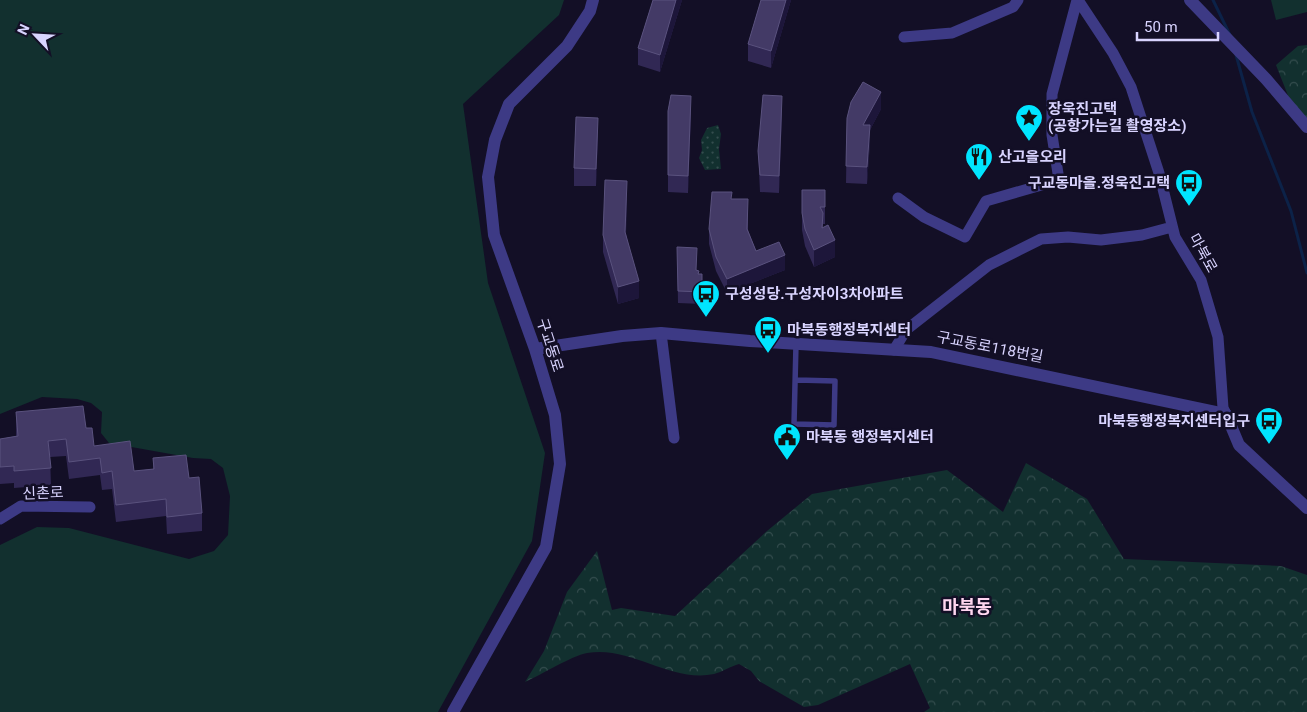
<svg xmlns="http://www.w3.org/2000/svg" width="1307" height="712" font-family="Roboto,'Noto Sans KR',sans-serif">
  <defs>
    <pattern id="forest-crowns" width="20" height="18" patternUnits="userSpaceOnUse" patternTransform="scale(1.25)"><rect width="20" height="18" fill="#12302f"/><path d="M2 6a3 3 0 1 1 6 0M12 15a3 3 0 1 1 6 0" fill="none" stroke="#344d4e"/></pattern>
    <pattern id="park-dots" width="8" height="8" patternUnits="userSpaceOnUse" patternTransform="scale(1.25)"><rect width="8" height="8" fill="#12302f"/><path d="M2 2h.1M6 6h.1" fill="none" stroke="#344d4e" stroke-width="1.8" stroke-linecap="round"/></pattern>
  </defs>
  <rect width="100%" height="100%" fill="#130f26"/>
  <!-- grass -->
  <path fill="#12302f" d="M 0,0 L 564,0 L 559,15 L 463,104 L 488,283 L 545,453 L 532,541 L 438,712 L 0,712 L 0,545 L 37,527 L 69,528 L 189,559 L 214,551 L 228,535 L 230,496 L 223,468 L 211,459 L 193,458 L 109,443 L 101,433 L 102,412 L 91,403 L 77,399 L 42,397 L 0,414 Z
    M 1271,0 L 1307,0 L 1307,12 L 1276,20 Z"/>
  <!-- forest -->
  <path fill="url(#forest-crowns)" d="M 1307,45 L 1307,130 L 1289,98 L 1276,65 L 1298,46 Z
    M 1026,463 L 1087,499 L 1124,559 L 1281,566 L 1307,575 L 1307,712 L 924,712 L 930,708 L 910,664 L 818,705 L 804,707 L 759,681 L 751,671 L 739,664 C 731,666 722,672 714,674 C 670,683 631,645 587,653 C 571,656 541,675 525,682 L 544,651 L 567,592 L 597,551 L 612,610 L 621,608 L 675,616 L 767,531 L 812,494 L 947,470 L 1003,512 Z"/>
  <!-- park -->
  <path fill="url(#park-dots)" d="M 718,125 L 721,134 L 719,149 L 721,169 L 705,170 L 699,158 L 702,150 L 701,140 L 707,128 Z"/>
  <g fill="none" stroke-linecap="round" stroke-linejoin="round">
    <!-- stream -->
    <path stroke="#0c2248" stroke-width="3" d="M 1213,0 L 1230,35
      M 1236,55 L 1252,112 L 1291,211 L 1307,273"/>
    <!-- service -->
    <path stroke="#3d3a85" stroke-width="5.5" d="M 796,344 L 794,424 L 834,425 L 835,381 L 797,380"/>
    <!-- minor -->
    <path stroke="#3d3a85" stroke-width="11" d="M 1078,0 L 1113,53 L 1131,87 L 1159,173 L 1175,237 L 1201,280 L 1218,337 L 1223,408 L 1226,414
      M 904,37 L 952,33 L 1013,7 L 1018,0
      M 898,198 L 924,217 L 965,237 L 986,201 L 1059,180 L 1052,135 L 1052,94 L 1077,0
      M 661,333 L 674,438
      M 894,350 L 906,330 L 989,265 L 1041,239 L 1068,237 L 1101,240 L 1142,235 L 1172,227
      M 0,519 L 21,506 L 90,507"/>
    <!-- tertiary -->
    <path stroke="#3d3a85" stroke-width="12" d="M 1190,0 L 1266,79 L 1307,127
      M 535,349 L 622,336 L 661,333 L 750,341 L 931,352 L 1226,414 L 1239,445 L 1307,508
      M 453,712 L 546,547 L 560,464 L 555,415 L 535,349 L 494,235 L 488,177 L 495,140 L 509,104 L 567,46 L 590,11 L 593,0"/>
  </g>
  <!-- wall -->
  <path fill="#312854" d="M 653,0 L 682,0 L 660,72 L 638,65 L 638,48 Z
    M 761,0 L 791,0 L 771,68 L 748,61 L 748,44 Z
    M 881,109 L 870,130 L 870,142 L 867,184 L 846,183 L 847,118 Z
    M 668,111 L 691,113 L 688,193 L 668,192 Z
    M 782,113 L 779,193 L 760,192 L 758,151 Z
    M 598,135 L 596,186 L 574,186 L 574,168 Z
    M 825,190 L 825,224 L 823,224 L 823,228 L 835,257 L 814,267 L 805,246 L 802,230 L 802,213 Z
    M 627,198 L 626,234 L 639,298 L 618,304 L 603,252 L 603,235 Z
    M 732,199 L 748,214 L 748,230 L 756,251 L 785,270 L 727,293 L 716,271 L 709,244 L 709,229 Z
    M 677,247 L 699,274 L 702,286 L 702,304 L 678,303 Z
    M 16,412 L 86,428 L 94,446 L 134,471 L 153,469 L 153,458 L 189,478 L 202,513 L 202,531 L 167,534 L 166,516 L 116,522 L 112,489 L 102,490 L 100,475 L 69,479 L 66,456 L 50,457 L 51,485 L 14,488 L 14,483 L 0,484 L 0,439 L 16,436 Z"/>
  <!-- shaded-wall -->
  <path fill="#1d163a" d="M 676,0 L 682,0 L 660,72 L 660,55 Z
    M 786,0 L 791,0 L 771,68 L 771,51 Z
    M 881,92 L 881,109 L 870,130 L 870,142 L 867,184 L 867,167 L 863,125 Z
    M 691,96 L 691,113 L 688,193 L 688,176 Z
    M 782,96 L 782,113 L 779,193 L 779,176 Z
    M 598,118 L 598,135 L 596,186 L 596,169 Z
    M 627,181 L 627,198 L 625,249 L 625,232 Z
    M 835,240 L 835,257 L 814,267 L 814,250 Z
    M 785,255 L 785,270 L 727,293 L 727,279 Z
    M 639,281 L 639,298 L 618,304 L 618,287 Z"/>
  <!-- building -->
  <path fill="#433a66" stroke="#5a527e" d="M 653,0 L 676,0 L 660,55 L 638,48 Z
    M 761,0 L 786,0 L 771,51 L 748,44 Z
    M 863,82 L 881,92 L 863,125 L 870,125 L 867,167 L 846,166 L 847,118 L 851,102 Z
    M 671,95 L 691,96 L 688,176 L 668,175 L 668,111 Z
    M 763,95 L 782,96 L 779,176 L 760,175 L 758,151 Z
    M 576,117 L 598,118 L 596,169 L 574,168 Z
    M 605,180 L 627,181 L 625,232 L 639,281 L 618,287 L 603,235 Z
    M 802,190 L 825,190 L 825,207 L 820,207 L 823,213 L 822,228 L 828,225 L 835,240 L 814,250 L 805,229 L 802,213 Z
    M 712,192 L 732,192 L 731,199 L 748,199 L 747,229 L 756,251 L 779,242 L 785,255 L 727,279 L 716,257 L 709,229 Z
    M 677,247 L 697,248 L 696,270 L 699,271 L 698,274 L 702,274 L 702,292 L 678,291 Z
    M 83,406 L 86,428 L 92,428 L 94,446 L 130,441 L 134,471 L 154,469 L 153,458 L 186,455 L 189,478 L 199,477 L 202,513 L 167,517 L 166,499 L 116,505 L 112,471 L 102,473 L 100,458 L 69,462 L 66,439 L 48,441 L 51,468 L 14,471 L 14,466 L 0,467 L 0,439 L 18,436 L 16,412 Z"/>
  <!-- icons -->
  <defs>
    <symbol id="sight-pin" viewBox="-11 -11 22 30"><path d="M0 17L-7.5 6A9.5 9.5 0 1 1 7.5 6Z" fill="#00e5ff" stroke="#130f26"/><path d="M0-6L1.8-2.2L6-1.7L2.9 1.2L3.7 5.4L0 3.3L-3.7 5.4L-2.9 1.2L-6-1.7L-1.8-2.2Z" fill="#111"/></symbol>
    <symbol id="restaurant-pin" viewBox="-11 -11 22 30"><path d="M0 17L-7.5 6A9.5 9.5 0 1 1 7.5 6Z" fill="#00e5ff" stroke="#130f26"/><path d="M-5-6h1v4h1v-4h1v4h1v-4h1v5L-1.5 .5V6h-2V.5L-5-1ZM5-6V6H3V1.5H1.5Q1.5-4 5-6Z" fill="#111"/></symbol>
    <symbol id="bus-pin" viewBox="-11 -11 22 30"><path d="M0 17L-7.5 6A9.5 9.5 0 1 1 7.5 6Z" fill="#00e5ff" stroke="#130f26"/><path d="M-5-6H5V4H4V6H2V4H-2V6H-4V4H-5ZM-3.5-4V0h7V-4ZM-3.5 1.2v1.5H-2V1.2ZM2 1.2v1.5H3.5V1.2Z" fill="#111"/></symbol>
    <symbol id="civic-pin" viewBox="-11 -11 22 30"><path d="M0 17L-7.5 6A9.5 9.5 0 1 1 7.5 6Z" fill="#00e5ff" stroke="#130f26"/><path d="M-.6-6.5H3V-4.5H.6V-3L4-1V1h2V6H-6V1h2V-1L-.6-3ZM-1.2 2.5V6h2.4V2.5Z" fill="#111"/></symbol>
  </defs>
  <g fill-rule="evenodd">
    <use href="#sight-pin" x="1013" y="102" width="32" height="43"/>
    <use href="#restaurant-pin" x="963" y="141" width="32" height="43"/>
    <use href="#bus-pin" x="1173" y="167" width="32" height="43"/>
    <use href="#bus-pin" x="690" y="278" width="32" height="43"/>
    <use href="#bus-pin" x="752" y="314" width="32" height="43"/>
    <use href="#bus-pin" x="1253" y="405" width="32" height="43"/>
    <use href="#civic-pin" x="771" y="421" width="32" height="43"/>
  </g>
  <g text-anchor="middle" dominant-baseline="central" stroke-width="5" stroke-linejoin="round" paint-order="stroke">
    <!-- poi labels -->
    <g font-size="15" font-weight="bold" fill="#d9d4ff" stroke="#130f26" text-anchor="start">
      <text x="1048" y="109">장욱진고택<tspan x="1048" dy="17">(공항가는길 촬영장소)</tspan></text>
      <text x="998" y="157">산고을오리</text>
      <text x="1170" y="183" text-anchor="end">구교동마을.정욱진고택</text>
      <text x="725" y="294">구성성당.구성자이3차아파트</text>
      <text x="787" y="330">마북동행정복지센터</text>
      <text x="1250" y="421" text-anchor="end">마북동행정복지센터입구</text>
      <text x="806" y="437">마북동 행정복지센터</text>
    </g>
    <!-- street labels -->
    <g font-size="15" fill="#d9d4ff" stroke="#130f26">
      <text transform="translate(1203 253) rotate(61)">마북로</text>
      <text transform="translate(550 345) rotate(72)">구교동로</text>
      <text transform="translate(990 347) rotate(11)">구교동로118번길</text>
      <text transform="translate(43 493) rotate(-2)">신촌로</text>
    </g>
    <!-- quarter labels -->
    <g font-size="18" font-weight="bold" fill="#ffd6f0" stroke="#130f26">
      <text x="967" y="606">마북동</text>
    </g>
  </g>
  <!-- north arrow -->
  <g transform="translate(35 35) rotate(295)" stroke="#130f26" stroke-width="4" paint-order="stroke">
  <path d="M0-4L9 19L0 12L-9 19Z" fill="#d9d4ff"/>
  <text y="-8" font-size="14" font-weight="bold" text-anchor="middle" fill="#d9d4ff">N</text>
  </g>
  <!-- scale -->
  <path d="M1137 32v8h81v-8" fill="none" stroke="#d9d4ff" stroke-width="2.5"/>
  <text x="1144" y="32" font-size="15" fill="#d9d4ff" stroke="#130f26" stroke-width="4" paint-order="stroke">50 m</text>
</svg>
